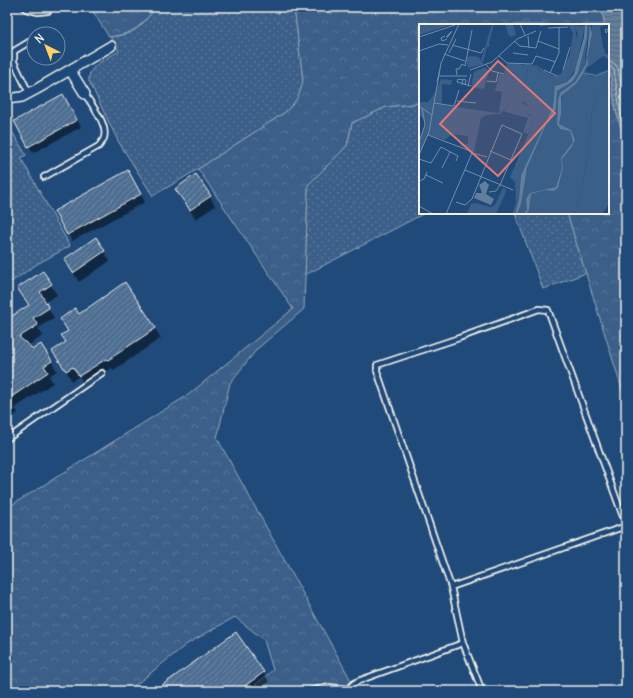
<svg xmlns="http://www.w3.org/2000/svg" width="633" height="698" font-family="Delius,sans-serif">
  <defs>
    <pattern id="grass-dots" width="8" height="8" patternUnits="userSpaceOnUse"><rect width="8" height="8" fill="#3a5f88"/><path d="M2 2h.1M6 6h.1" fill="none" stroke="#577699" stroke-width="1.8" stroke-linecap="round"/></pattern>
    <pattern id="forest-crowns" width="20" height="18" patternUnits="userSpaceOnUse"><rect width="20" height="18" fill="#3a5f88"/><path d="M2 6a3 3 0 1 1 6 0M12 15a3 3 0 1 1 6 0" fill="none" stroke="#577699"/></pattern>
    <pattern id="water-rules" width="6" height="5" patternUnits="userSpaceOnUse"><rect width="6" height="5" fill="#627e9d"/><path d="M0 2.5h6" fill="none" stroke="#58687a"/></pattern>
    <pattern id="building-hatch" width="6" height="6" patternUnits="userSpaceOnUse"><rect width="6" height="6" fill="#4d6e92"/><path d="M-1 1l2-2M0 6l6-6M5 7l2-2" fill="none" stroke="#708aa6"/></pattern>
  </defs>
  <rect width="100%" height="100%" fill="#1f4a7a"/>
  <filter id="ink" filterUnits="userSpaceOnUse"><feTurbulence type="fractalNoise" baseFrequency=".025" numOctaves="2"/><feDisplacementMap in="SourceGraphic" scale="8" xChannelSelector="R" yChannelSelector="G"/><feConvolveMatrix kernelMatrix="1 2 1 2 8 2 1 2 1" color-interpolation-filters="sRGB"/></filter>
  <g filter="url(#ink)">
    <!-- grass -->
    <path fill="url(#grass-dots)" stroke="#97a8b8" d="M 153,7 L 294,7 L 303,80 C 301,94 295,104 284,113 L 198,169 L 153,196 L 118,141 L 89,81 C 87,65 108,58 119,51 L 110,37 C 134,34 138,30 153,11 Z
      M 420,103 L 420,213 L 425,213 L 305,275 L 308,185 L 347,146 L 352,123 L 386,107 Z
      M 7,123 L 26,155 L 21,158 L 70,246 L 37,264 L 7,285 Z
      M 515,213 L 567,213 L 586,273 L 543,289 Z"/>
    <!-- forest -->
    <path fill="url(#forest-crowns)" stroke="#97a8b8" d="M 90,7 L 153,7 L 153,11 C 137,30 133,33 109,37 Z
      M 294,7 L 601,7 L 605,25 L 420,25 L 420,103 L 386,107 L 352,123 L 347,146 L 308,185 L 304,309 L 257,349 L 230,383 L 217,438 L 353,684 L 349,689 L 328,687 L 310,691 L 248,691 L 273,670 L 264,640 L 235,617 L 187,644 L 128,691 L 7,691 L 7,508 L 188,395 L 293,309 L 198,169 L 284,113 C 295,104 301,94 303,80 Z
      M 608,55 L 616,111 L 626,144 L 626,402 L 567,213 L 608,213 Z"/>
    <!-- water -->
    <path fill="url(#water-rules)" stroke="#9cacbb" d="M 601,7 L 625,7 L 626,144 L 616,111 L 612,87 L 608,55 L 608,25 L 605,25 Z"/>
    <!-- shadow -->
    <path fill="#0007" d="M 63,95 L 81,127 L 33,153 L 16,121 Z
      M 128,171 L 145,202 L 72,241 L 55,211 Z
      M 210,196 L 215,206 L 196,219 L 182,199 Z
      M 104,251 L 110,261 L 79,282 L 65,260 Z
      M 43,273 L 57,295 L 45,302 L 54,318 L 38,328 L 43,336 L 27,346 L 51,361 L 57,371 L 49,376 L 53,383 L 15,408 L 18,413 L 7,420 L 7,311 L 11,317 L 29,306 L 25,298 Z
      M 79,315 L 155,329 L 161,338 L 114,370 L 112,368 L 86,386 L 79,376 L 72,381 L 60,361 L 67,343 L 69,331 Z
      M 263,672 L 269,682 L 257,691 L 156,691 Z"/>
    <g fill="none" stroke-linecap="round" stroke-linejoin="round">
      <!-- shore -->
      <path stroke="#bac3ca" stroke-width="1" d="M 608,62 L 614,63 L 618,68 L 626,112
        M 608,67 L 611,67 L 614,70 L 620,110 L 626,129"/>
    </g>
    <!-- building -->
    <path fill="url(#building-hatch)" stroke="#f4f1e8" d="M 63,94 L 77,120 L 28,147 L 14,121 Z
      M 128,170 L 141,194 L 67,235 L 54,211 Z
      M 196,174 L 211,196 L 190,210 L 175,189 Z
      M 96,237 L 105,251 L 73,273 L 64,259 Z
      M 43,271 L 52,284 L 40,292 L 49,308 L 33,318 L 38,325 L 19,337 L 33,349 L 41,344 L 52,361 L 44,366 L 48,372 L 7,400 L 7,319 L 29,305 L 17,288 Z
      M 125,282 L 156,328 L 108,360 L 106,359 L 79,376 L 73,367 L 66,371 L 52,351 L 66,342 L 61,335 L 68,331 L 60,319 L 75,308 L 79,314 Z
      M 236,632 L 264,672 L 238,691 L 154,691 Z"/>
    <g fill="none" stroke-linecap="round" stroke-linejoin="round">
      <defs>
        <path id="lane" d="M 26,7 L 26,9 L 38,12 L 48,11
          M 29,93 L 14,62 L 14,51 L 34,39
          M 44,177 L 99,146 C 100,144 103,141 104,138 C 108,124 92,106 85,94
          M 7,439 L 102,373
          M 451,587 L 626,526
          M 310,691 L 328,687 L 349,689
          M 350,691 C 349,686 354,683 358,681 L 463,643
          M 482,691 L 463,643 L 451,587 L 377,371 L 377,365 L 459,338 L 539,309 L 548,310 L 626,525"/>
        <path id="street" d="M 70,70 L 85,94
          M 7,99 L 22,97 L 37,89 L 111,46"/>
      </defs>
      <!-- lane casing -->
      <use href="#lane" stroke="#f4f1e8" stroke-width="8"/>
      <!-- street casing -->
      <use href="#street" stroke="#f4f1e8" stroke-width="12"/>
      <!-- lane -->
      <use href="#lane" stroke="#1f4a7a" stroke-width="4.5"/>
      <!-- street -->
      <use href="#street" stroke="#1f4a7a" stroke-width="9"/>
    </g>
  </g>
  <!-- overview -->
  <g transform="translate(419 24)">
    <rect width="190" height="190" fill="#1f4a7a"/>
    <path d="M 73,0 L 75,0 L 70,19 L 71,22 L 68,23 L 64,38 L 62,36 ZM 166,0 L 156,1 L 158,17 L 148,55 L 135,55 L 122,49 L 120,44 L 109,41 L 106,60 L 99,70 L 76,67 L 80,51 L 93,48 L 100,50 L 100,52 L 105,44 L 104,41 L 107,40 L 119,42 L 134,52 L 142,50 L 151,30 L 154,9 L 150,2 L 138,2 ZM 168,0 L 171,1 L 166,33 L 167,40 L 156,58 L 144,68 L 139,76 L 138,96 L 143,71 L 157,60 L 164,50 L 172,52 L 178,52 L 181,50 L 172,51 L 163,49 L 168,42 L 167,30 L 172,17 L 173,0 L 190,0 L 181,3 L 184,23 L 187,30 L 190,30 L 190,36 L 184,32 L 167,45 L 167,48 L 177,50 L 190,45 L 190,51 L 187,52 L 173,89 L 167,145 L 156,190 L 98,190 L 105,152 L 124,106 L 137,85 L 138,67 L 153,58 L 159,49 ZM 66,43 L 70,47 L 65,65 L 52,63 L 55,48 ZM 100,77 L 111,83 L 108,91 L 114,92 L 115,97 L 109,110 L 104,108 L 109,94 L 84,87 L 91,79 ZM 84,164 L 87,165 L 86,170 L 77,190 L 48,190 L 52,180 L 56,179 L 72,183 L 76,181 Z" fill="#3a5f88"/>
    <path d="M 0,0 L 35,0 L 0,11 ZM 155,1 L 166,2 L 157,44 L 148,58 L 137,61 L 134,83 L 102,151 L 100,175 L 96,190 L 93,190 L 97,179 L 96,158 L 91,153 L 115,97 L 114,92 L 107,89 L 111,83 L 105,78 L 91,79 L 81,90 L 68,91 L 62,94 L 55,128 L 40,121 L 49,120 L 49,112 L 33,110 L 26,116 L 9,111 L 0,131 L 0,118 L 6,101 L 4,94 L 0,91 L 0,74 L 1,78 L 9,78 L 16,69 L 22,55 L 33,56 L 32,61 L 23,60 L 23,81 L 80,89 L 83,68 L 100,69 L 106,60 L 109,41 L 118,43 L 122,49 L 135,55 L 148,55 L 159,10 ZM 54,32 L 59,33 L 65,40 L 49,44 L 47,33 ZM 96,39 L 104,41 L 106,50 L 103,53 L 94,48 L 91,50 L 85,49 L 88,40 Z" fill="#3a5f88"/>
    <path d="M 190,51 L 190,180 L 183,190 L 156,190 L 167,145 L 173,89 L 187,52 Z" fill="#3a5f88"/>
    <path d="M 86,0 L 94,0 L 97,11 L 92,13 L 89,10 Z" fill="#3a5f88"/>
    <path d="M 166,0 L 168,0 L 168,12 L 159,49 L 153,58 L 138,67 L 137,85 L 128,98 L 108,144 L 102,180 L 98,190 L 96,190 L 100,175 L 102,151 L 134,83 L 136,62 L 148,58 L 155,50 L 165,13 ZM 171,0 L 173,10 L 168,34 L 169,40 L 164,49 L 178,51 L 188,47 L 190,47 L 178,52 L 164,50 L 157,60 L 142,72 L 142,90 L 140,100 L 152,106 L 156,116 L 152,124 L 143,135 L 144,144 L 139,164 L 135,167 L 126,166 L 112,170 L 110,186 L 107,190 L 105,190 L 108,186 L 107,175 L 111,169 L 137,163 L 143,144 L 142,134 L 154,118 L 151,107 L 141,105 L 138,100 L 139,76 L 141,69 L 156,58 L 167,40 ZM 66,157 L 70,161 L 67,170 L 75,175 L 72,181 L 55,174 L 57,169 L 63,169 L 60,161 Z" fill="#627e9d"/>
    <path fill="none" stroke="#748da6" stroke-width="1" d="M 101,0 L 106,11M 121,1 L 140,0M 129,4 L 149,3M 190,5 L 186,6 L 187,9 L 190,5M 26,12 L 22,14 L 23,17 L 28,15M 109,12 L 110,24M 0,13 L 39,0M 27,13 L 33,7 L 28,14M 95,17 L 101,22 L 117,24 L 122,7M 119,17 L 140,25M 33,21 L 62,29 L 65,24M 0,27 L 20,20 L 29,21M 30,29 L 37,15M 94,29 L 109,31M 25,30 L 46,37M 80,32 L 88,39 L 113,40 L 117,32 L 137,38M 67,41 L 73,47 L 85,50M 46,42 L 53,6M 51,46 L 73,38 L 98,15 L 117,7M 125,46 L 138,52M 144,46 L 151,23M 131,49 L 140,29 L 140,3M 38,51 L 37,45 L 40,45 L 43,40 L 46,42M 19,52 L 48,52M 44,56 L 39,55 L 38,58 L 52,62M 68,57 L 77,58 L 79,49M 18,58 L 21,45M 43,61 L 44,55 L 47,56 L 46,61M 49,62 L 52,50M 38,77 L 57,79M 15,79 L 35,82 L 40,66M 0,82 L 13,91M 9,111 L 54,128M 0,118 L 6,101 L 3,84M 71,127 L 92,136M 0,131 L 10,108 L 22,39 L 40,0M 0,135 L 12,139 L 22,123 L 39,132 L 37,137M 23,144 L 31,128M 46,146 L 94,166M 7,151 L 24,159M 0,157 L 5,155 L 8,148M 37,178 L 46,181 L 53,175 L 83,101 L 103,110 L 81,161 L 77,167 L 70,168M 0,182 L 14,190M 27,190 L 53,129 L 68,133"/>
    <path fill="#e27875" fill-opacity="0.15" stroke="#e27875" stroke-width="2" d="M 79,37 L 136,89 L 79,152 L 21,100 Z"/>
    <rect width="190" height="190" fill="none" stroke="#f4f1e8" stroke-width="2"/>
  </g>
  <!-- margin -->
  <rect width="633" height="698" fill="none" stroke="#1f4a7a" stroke-width="24"/>
  <rect x="12" y="12" width="609" height="674" fill="none" stroke="#f4f1e8" stroke-width="1.5" filter="url(#ink)"/>
  <!-- north arrow -->
  <g transform="translate(46 46) rotate(318)"><circle r="19" fill="#1f4a7a" stroke="#748da6"/>
  <path d="M0-3L7 15L0 10L-7 15Z" fill="#ffd166"/>
  <text y="-6" font-size="11" font-weight="bold" text-anchor="middle" fill="#f4f1e8">N</text>
  </g>
</svg>
